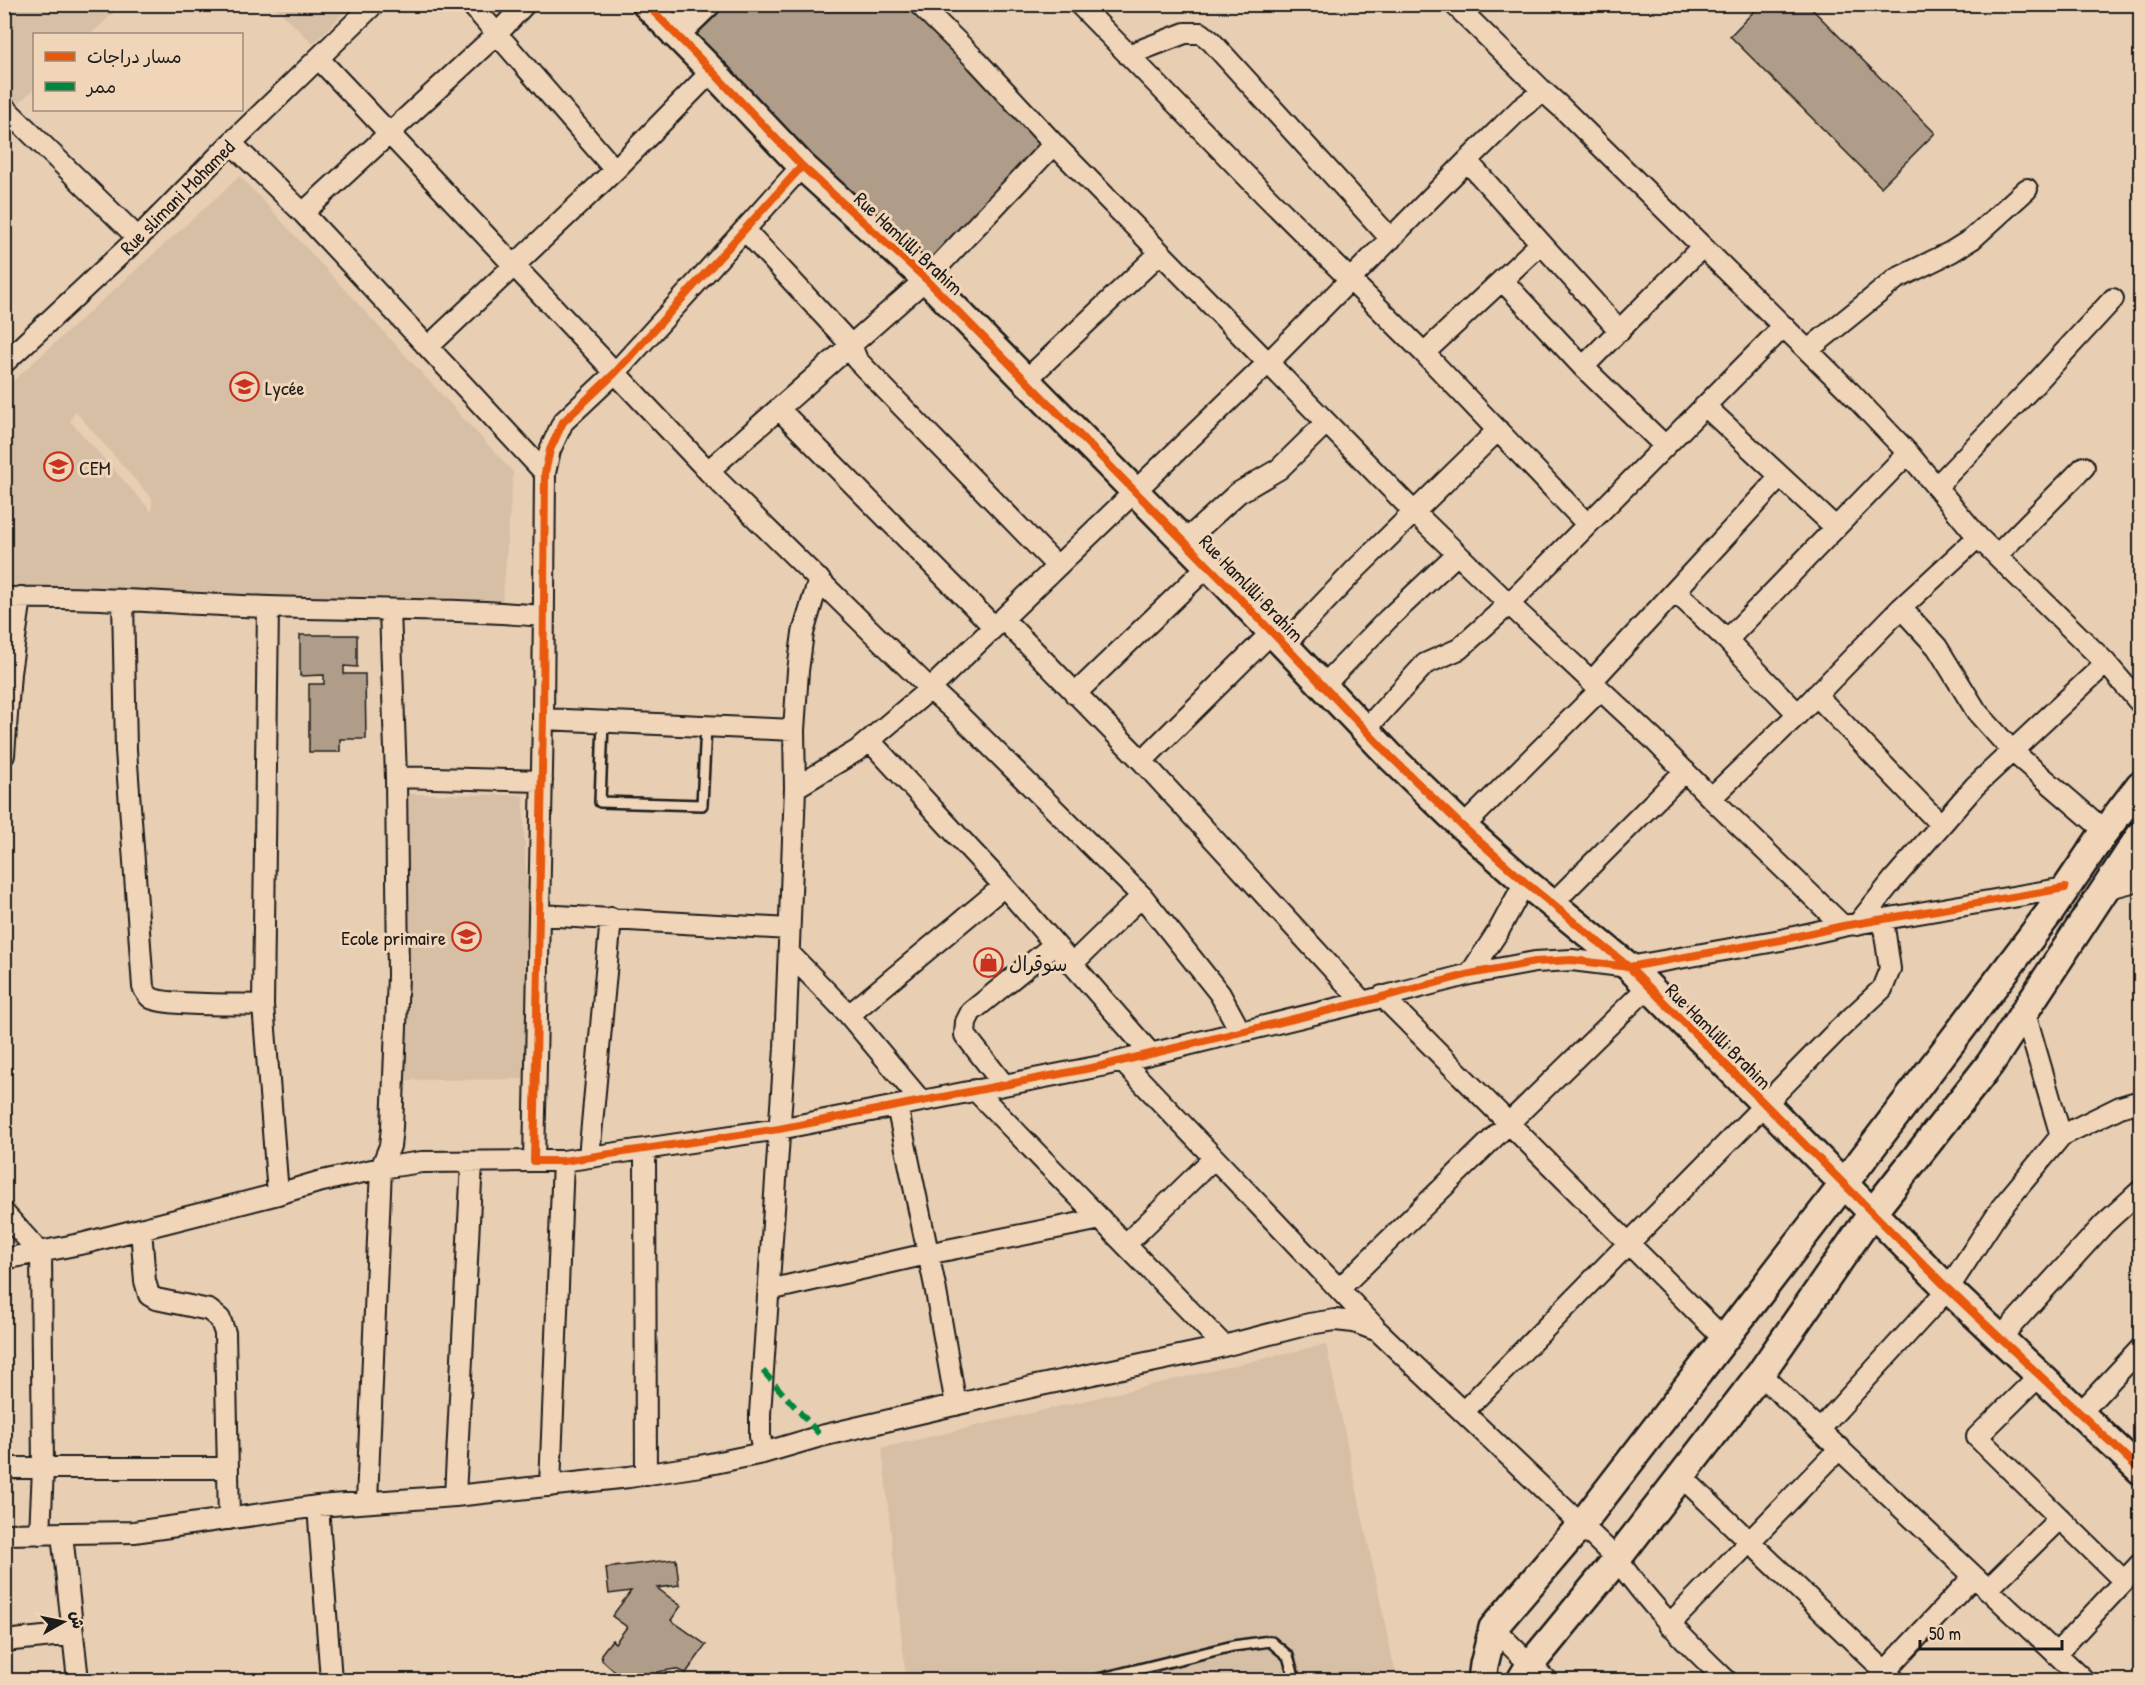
<svg xmlns="http://www.w3.org/2000/svg" width="2145" height="1685" font-family="'Patrick Hand','Playpen Sans Arabic',sans-serif">
  <rect width="100%" height="100%" fill="#e8ceb2"/>
  <filter id="ink" filterUnits="userSpaceOnUse"><feTurbulence type="fractalNoise" baseFrequency=".0167" numOctaves="2"/><feDisplacementMap in="SourceGraphic" scale="12" xChannelSelector="R" yChannelSelector="G"/><feConvolveMatrix kernelMatrix="1 2 1 2 8 2 1 2 1" color-interpolation-filters="sRGB"/></filter>
  <g filter="url(#ink)">
    <!-- built -->
    <path fill="#d7bfa6" fill-rule="evenodd" d="M 4,5 L 5,4 L 122,5 L 91,34 L 34,34 L 34,89 L 19,103 L 5,89 Z
      M 273,5 L 352,5 L 313,44 Z
      M 240,176 L 513,472 L 502,609 L 5,594 L 4,389 ZM 75,411 L 152,499 L 152,512 L 70,421 Z
      M 408,794 L 523,795 L 534,1079 L 404,1080 Z
      M 1326,1344 L 1397,1680 L 906,1680 L 882,1448 Z"/>
    <!-- building -->
    <path fill="#af9c89" stroke="#1c1c1c" stroke-width="1.5" d="M 706,4 L 919,4 L 1054,144 L 926,279 L 675,34 Z
      M 1761,4 L 1807,4 L 1935,133 L 1881,187 L 1730,36 Z
      M 300,635 L 357,635 L 357,667 L 344,666 L 344,674 L 365,674 L 366,739 L 340,739 L 340,752 L 309,752 L 309,684 L 324,684 L 324,675 L 300,676 Z
      M 676,1559 L 679,1585 L 657,1588 L 681,1606 L 671,1620 L 706,1645 L 686,1673 L 675,1669 L 657,1672 L 659,1680 L 646,1680 L 644,1673 L 621,1677 L 602,1660 L 601,1654 L 612,1640 L 615,1643 L 627,1627 L 612,1616 L 631,1591 L 609,1594 L 606,1568 Z"/>
    <g fill="none" stroke-linecap="round" stroke-linejoin="round">
      <defs>
        <path id="lane" d="M 603,722 L 600,802 L 702,805 L 706,726
          M 1094,1680 L 1233,1646 L 1270,1641 L 1288,1656 L 1295,1680"/>
        <path id="street" d="M 471,4 L 615,170
          M 919,4 L 977,61 L 1054,144 L 1414,512 L 1509,604 L 1652,738 L 1711,798 L 1843,926
          M 1079,4 L 1265,195 L 1424,353 L 1502,280
          M 1454,4 L 1543,91
          M 1128,55 L 1185,33 L 1201,33 L 1211,41 L 1391,239
          M 319,59 L 708,471 L 930,689 L 959,715 L 1142,896
          M 4,107 L 138,238
          M 231,143 L 303,213 L 545,473
          M 1467,161 L 1620,331
          M 802,166 L 615,373 L 563,422 L 550,450 L 545,473 L 543,719 L 534,1161 L 563,1161 L 779,1129 L 1101,1066 L 1363,1002 L 1470,974 L 1535,962 L 1572,960 L 1629,967 L 1781,940 L 1843,926 L 2065,888
          M 303,213 L 497,34 L 525,4
          M 745,230 L 851,345 L 857,360 L 1057,566
          M 1540,244 L 1502,280 L 1583,367
          M 428,347 L 615,170 L 712,71
          M 1808,350 L 1896,279 L 1951,252 L 1972,239 L 2027,189
          M 1424,353 L 1587,524
          M 4,363 L 138,238 L 231,143 L 374,4
          M 1026,380 L 1160,253
          M 1705,406 L 1835,527
          M 779,409 L 994,627
          M 1665,446 L 1583,367 L 1702,247
          M 708,471 L 926,279 L 1054,144
          M 1936,487 L 2036,383 L 2113,299
          M 1184,542 L 1238,493 L 1279,469 L 1326,423
          M 1997,555 L 2084,467
          M 1675,591 L 1780,477
          M 4,598 C 93,596 181,604 269,607 C 360,610 452,608 543,616
          M 123,600 L 126,750 L 143,987 C 145,991 147,995 151,998 C 165,1006 243,1004 263,1005
          M 268,607 L 263,1005 L 278,1194
          M 1901,608 L 1937,647 L 1977,712 L 2012,751 L 2105,831
          M 1003,619 L 1142,761 L 1363,1002
          M 1727,640 L 1908,453
          M 1284,645 L 1356,569 L 1498,430
          M 1591,682 L 1675,591 L 1727,640 L 1798,714
          M 1323,686 L 1388,619 L 1457,554
          M 1075,694 L 1208,566
          M 1816,695 L 1940,824
          M 543,719 L 794,730
          M 1365,730 L 1425,664 L 1459,649 L 1509,604 L 1784,326
          M 870,741 L 1004,886
          M 4,755 L 10,673 L 21,597
          M 1142,761 L 1272,632
          M 396,777 L 542,781
          M 795,788 L 858,750 L 930,689 L 1268,363 L 1467,161 L 1520,109 L 1543,91 L 1562,108 L 1850,392 L 1908,453 L 1978,537
          M 1711,798 L 1798,714 L 1901,608 L 1978,537 L 2106,663 L 2140,703
          M 1463,827 L 1600,690
          M 2105,889 L 2140,880
          M 1552,904 L 1685,771
          M 540,915 L 789,929
          M 1857,925 L 1893,880 L 1975,786 L 2106,663
          M 789,953 L 849,1015 L 921,1101
          M 1072,964 L 1142,896 L 1220,994 L 1240,1031
          M 1470,974 L 1499,930 L 1525,882
          M 1382,996 L 1724,1339
          M 2025,1013 L 2061,1136
          M 849,1015 L 1004,886 L 1151,1054
          M 1122,1061 L 1374,1326
          M 1004,1085 L 965,1035 L 966,1022 L 971,1012 L 1055,944
          M 975,1090 L 1224,1346
          M 897,1106 L 935,1286 L 956,1405
          M 645,1150 L 646,1475
          M 589,1157 L 611,918
          M 4,1213 L 41,1254 L 43,1469 L 40,1534
          M 141,1229 L 145,1281 L 149,1295 L 156,1299 L 209,1310 L 220,1319 L 225,1333 L 229,1519
          M 1126,1244 L 1214,1158
          M 4,1259 L 85,1243 L 278,1194 L 318,1182 L 381,1168 L 422,1162 L 534,1161
          M 1339,1289 L 1648,987
          M 769,1290 L 927,1254 L 1101,1219
          M 2001,1337 L 2104,1224 L 2140,1191
          M 1760,1374 L 2084,1680
          M 2041,1374 L 1977,1437 L 2124,1581
          M 1463,1412 L 1837,1031 L 1882,989 L 1890,969 L 1883,920
          M 2081,1412 L 2140,1349
          M 1820,1429 L 1948,1289 L 2001,1208 L 2061,1136 L 2120,1107 L 2140,1101
          M 763,1453 L 760,1436 L 760,1414 L 785,1048 L 795,788 L 794,730 L 798,671 L 803,633 L 819,579
          M 4,1468 L 228,1468
          M 1681,1476 L 1894,1680
          M 550,1486 L 563,1161
          M 455,1496 L 472,1162
          M 367,1501 L 381,1168 L 390,1146 L 392,1127 L 398,976 L 396,777 L 390,610
          M 4,1534 L 134,1532 L 318,1506
          M 62,1534 L 78,1680
          M 1987,1590 L 2060,1518
          M 1669,1625 L 1840,1448
          M 1493,1628 L 1546,1680
          M 4,1641 L 73,1634
          M 2056,1654 L 2140,1564
          M 331,1680 L 318,1506 L 455,1496 L 629,1477 L 700,1466 L 763,1453 L 821,1436 L 1036,1386 L 1208,1350 L 1309,1324 L 1335,1320 L 1354,1322 L 1378,1331 L 1617,1559 C 1649,1604 1686,1642 1726,1680
          M 1877,1680 L 1973,1577"/>
        <path id="secondary" d="M 646,4 L 712,71 L 802,166 L 926,279 L 1228,586 L 1391,757 L 1463,827 L 1525,882 L 1629,967 L 1948,1289 L 2140,1470
          M 675,34 L 706,4
          M 1482,1680 L 1484,1665 L 1493,1628 L 1581,1525 L 1843,1185 L 2050,912 L 2105,831 L 2140,785
          M 1521,1680 L 1530,1665 L 1617,1559 L 1760,1374 L 1873,1212 L 1990,1064 L 2140,836"/>
      </defs>
      <!-- lane casing -->
      <use href="#lane" stroke="#1c1c1c" stroke-width="14"/>
      <!-- street casing -->
      <use href="#street" stroke="#1c1c1c" stroke-width="24"/>
      <!-- secondary casing -->
      <use href="#secondary" stroke="#1c1c1c" stroke-width="32"/>
      <!-- lane -->
      <use href="#lane" stroke="#f1d5b8" stroke-width="9"/>
      <!-- street -->
      <use href="#street" stroke="#f1d5b8" stroke-width="20"/>
      <!-- secondary -->
      <use href="#secondary" stroke="#f1d5b8" stroke-width="27"/>
      <!-- quiet -->
      <path stroke="#00873e" stroke-width="6" stroke-dasharray="12 6" stroke-linecap="butt" d="M 763,1371 L 821,1436"/>
      <defs>
        <path id="cycleway" d="M 646,4 L 712,71 L 802,166 L 926,279 L 1228,586 L 1391,757 L 1463,827 L 1525,882 L 1629,967 L 1948,1289 L 2140,1470
          M 802,166 L 615,373 L 563,422 L 550,450 L 545,473 L 543,719 L 534,1161 L 563,1161 L 779,1129 L 1101,1066 L 1363,1002 L 1470,974 L 1535,962 L 1572,960 L 1629,967 L 1781,940 L 1843,926 L 2065,888"/>
      </defs>
      <!-- cycleway casing -->
      <use href="#cycleway" stroke="#f1d5b8" stroke-width="11"/>
      <!-- cycleway -->
      <use href="#cycleway" stroke="#e8590c" stroke-width="8"/>
    </g>
  </g>
  <!-- icons -->
  <defs>
    <symbol id="school-ring" viewBox="-11 -11 22 22"><circle r="9.5" fill="#f1d5b8" stroke="#c8321e" stroke-width="1.5"/><path d="M0-5L7-2L0 1L-7-2ZM-4 1L0 2.5L4 1V4Q0 6-4 4Z" fill="#c8321e"/></symbol>
    <symbol id="shop-ring" viewBox="-11 -11 22 22"><circle r="9.5" fill="#f1d5b8" stroke="#c8321e" stroke-width="1.5"/><path d="M-5-2.5h2.3a2.7 3.5 0 0 1 5.4 0H5L5.5 6h-11ZM-1.5-2.5h3a1.5 2.3 0 0 0-3 0Z" fill="#c8321e"/></symbol>
  </defs>
  <g fill-rule="evenodd">
    <use href="#school-ring" x="228" y="370" width="33" height="33"/>
    <use href="#school-ring" x="42" y="450" width="33" height="33"/>
    <use href="#school-ring" x="450" y="920" width="33" height="33"/>
    <use href="#shop-ring" x="972" y="946" width="33" height="33"/>
  </g>
  <g text-anchor="middle" dominant-baseline="central" stroke-width="6" stroke-linejoin="round" paint-order="stroke">
    <!-- street labels -->
    <g font-size="20" fill="#1c1c1c" stroke="#f1d5b8">
      <text transform="translate(177 197) rotate(-45)">Rue slimani Mohamed</text>
      <text transform="translate(909 243) rotate(43)">Rue Hamlilli Brahim</text>
      <text transform="translate(1252 588) rotate(46)">Rue Hamlilli Brahim</text>
      <text transform="translate(1719 1036) rotate(45)">Rue Hamlilli Brahim</text>
    </g>
    <!-- poi labels -->
    <g font-size="20" fill="#1c1c1c" stroke="#f1d5b8" text-anchor="start">
      <text x="265" y="387">Lycée</text>
      <text x="79" y="467">CEM</text>
      <text x="446" y="937" text-anchor="end">Ecole primaire</text>
      <text x="1009" y="963">سوقرال</text>
    </g>
  </g>
  <!-- margin -->
  <rect width="2145" height="1685" fill="none" stroke="#f1d5b8" stroke-width="24"/>
  <rect x="12" y="12" width="2121" height="1661" fill="none" stroke="#1c1c1c" stroke-width="2" filter="url(#ink)"/>
  <!-- legend -->
  <rect x="33" y="33" width="210" height="78" fill="#f1d5b8" stroke="#9c8b7a" stroke-width="1.5"/>
  <rect x="45" y="52" width="30" height="9" fill="#e8590c" stroke="#9c8b7a" stroke-width="1.5"/>
  <text x="87" y="63" font-size="18" fill="#1c1c1c">مسار دراجات</text>
  <rect x="45" y="82" width="30" height="9" fill="#00873e" stroke="#9c8b7a" stroke-width="1.5"/>
  <text x="87" y="93" font-size="18" fill="#1c1c1c">ممر</text>
  <!-- north arrow -->
  <g transform="translate(63 1622) rotate(81)" stroke="#f1d5b8" stroke-width="4.5" paint-order="stroke">
  <path d="M0-4.5L10 22L0 15L-10 22Z" fill="#1c1c1c"/>
  <text y="-9" font-size="16" font-weight="bold" text-anchor="middle" fill="#1c1c1c">ش</text>
  </g>
  <!-- scale -->
  <path d="M1920 1640v9h142v-9" fill="none" stroke="#1c1c1c" stroke-width="3"/>
  <text x="1929" y="1640" font-size="18" fill="#1c1c1c" stroke="#f1d5b8" stroke-width="4.5" paint-order="stroke">50 m</text>
</svg>
